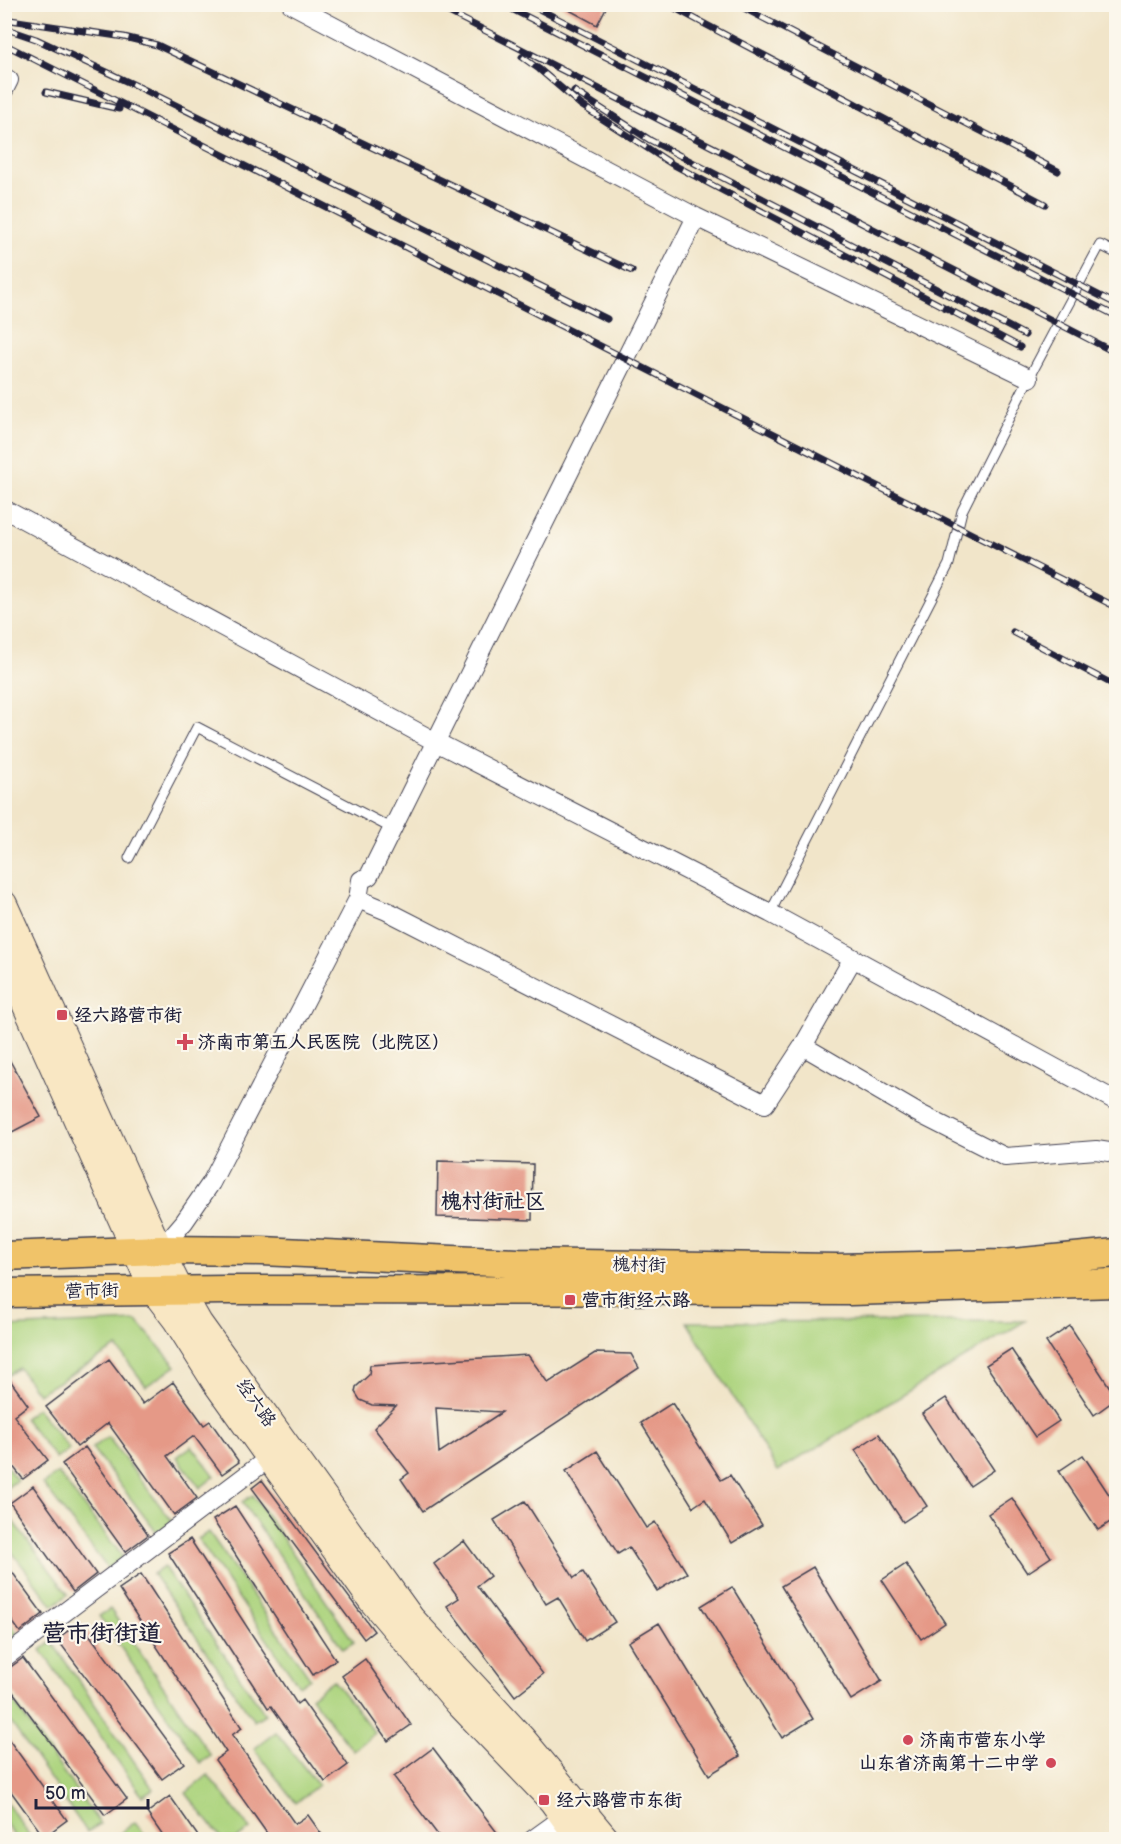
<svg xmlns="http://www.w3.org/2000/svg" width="1121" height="1844" font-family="'Balsamiq Sans','LXGW WenKai TC',sans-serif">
  <rect width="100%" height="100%" fill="#fbf7ec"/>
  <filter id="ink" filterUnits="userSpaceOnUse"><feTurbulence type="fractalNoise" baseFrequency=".0167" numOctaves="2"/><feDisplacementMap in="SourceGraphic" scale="12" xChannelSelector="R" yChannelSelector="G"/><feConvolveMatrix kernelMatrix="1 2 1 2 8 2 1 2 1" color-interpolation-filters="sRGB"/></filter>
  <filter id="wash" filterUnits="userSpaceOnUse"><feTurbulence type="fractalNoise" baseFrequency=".008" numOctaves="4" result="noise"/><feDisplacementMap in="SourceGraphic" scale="24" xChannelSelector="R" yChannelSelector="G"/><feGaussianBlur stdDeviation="1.35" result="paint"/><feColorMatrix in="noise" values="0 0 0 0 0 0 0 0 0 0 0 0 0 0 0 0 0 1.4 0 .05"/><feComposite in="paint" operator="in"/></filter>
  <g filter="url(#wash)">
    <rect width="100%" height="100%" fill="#f1e5c9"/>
    <!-- green -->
    <path fill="#add47f" stroke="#687b5d" stroke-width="1.5" d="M 137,1321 L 176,1366 L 146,1386 L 117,1347 L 38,1394 L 19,1368 L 5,1377 L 5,1327 Z
      M 1025,1321 L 778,1471 L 687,1322 Z
      M 37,1408 L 69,1449 L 56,1459 L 24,1418 Z
      M 108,1437 L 172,1521 L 157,1533 L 92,1448 Z
      M 192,1446 L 215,1476 L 200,1488 L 177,1457 Z
      M 5,1464 L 17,1480 L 5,1489 L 4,1464 Z
      M 58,1473 L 123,1557 L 108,1569 L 43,1484 Z
      M 253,1495 L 354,1642 L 343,1649 L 242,1502 Z
      M 5,1511 L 68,1594 L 53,1606 L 5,1543 Z
      M 209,1532 L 310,1678 L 299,1686 L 198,1539 Z
      M 164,1567 L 265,1714 L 254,1721 L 153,1574 Z
      M 110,1609 L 211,1756 L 200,1763 L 99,1616 Z
      M 5,1617 L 17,1633 L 5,1642 Z
      M 52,1642 L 153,1789 L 142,1796 L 41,1650 Z
      M 333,1680 L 375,1733 L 353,1751 L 311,1697 Z
      M 4,1688 L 100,1824 L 87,1832 L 5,1714 Z
      M 276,1732 L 318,1785 L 296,1803 L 254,1749 Z
      M 208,1775 L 250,1829 L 236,1839 L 222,1839 L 186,1793 Z
      M 4,1800 L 5,1800 L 32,1839 L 16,1839 L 5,1822 Z
      M 135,1822 L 148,1839 L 113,1839 Z"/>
    <g id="blocks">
      <!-- building -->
      <path fill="#e59987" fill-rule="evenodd" d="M 558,4 L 608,4 L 597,25 Z
        M 4,1050 L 41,1117 L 12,1132 L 4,1118 Z
        M 438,1161 L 533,1164 L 532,1220 L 437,1217 Z
        M 1070,1326 L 1116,1397 L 1116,1399 L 1094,1415 L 1046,1342 Z
        M 1011,1349 L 1059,1421 L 1035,1437 L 986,1365 Z
        M 595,1353 L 631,1354 L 639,1368 L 423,1511 L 401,1479 L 409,1473 L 374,1428 L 396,1406 L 372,1405 L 360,1400 L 355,1392 L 356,1387 L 369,1375 L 370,1365 L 528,1355 L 548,1383 ZM 436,1408 L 502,1412 L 439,1453 Z
        M 109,1359 L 143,1404 L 173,1382 L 204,1425 L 210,1421 L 239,1462 L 222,1474 L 194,1436 L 167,1456 L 197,1498 L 174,1515 L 108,1423 L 77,1447 L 46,1407 Z
        M 4,1372 L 28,1405 L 14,1416 L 48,1460 L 23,1479 L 4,1455 Z
        M 946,1398 L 994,1470 L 970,1486 L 922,1414 Z
        M 672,1403 L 721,1480 L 730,1475 L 762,1525 L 732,1543 L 705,1499 L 693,1507 L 641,1423 Z
        M 879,1434 L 927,1506 L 903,1522 L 855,1450 Z
        M 85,1447 L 148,1535 L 125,1552 L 62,1464 Z
        M 597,1451 L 646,1528 L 655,1522 L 687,1573 L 657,1591 L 629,1547 L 618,1554 L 566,1471 Z
        M 1083,1455 L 1116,1505 L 1116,1518 L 1098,1530 L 1059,1471 Z
        M 262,1480 L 374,1631 L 364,1639 L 252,1488 Z
        M 33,1486 L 96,1574 L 73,1592 L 10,1503 Z
        M 1012,1498 L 1051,1557 L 1027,1573 L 988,1514 Z
        M 525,1501 L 574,1578 L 583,1572 L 615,1622 L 585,1641 L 558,1597 L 546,1604 L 494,1520 Z
        M 235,1506 L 336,1660 L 313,1675 L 213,1520 Z
        M 190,1539 L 297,1704 L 302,1700 L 348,1765 L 325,1782 L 271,1706 L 268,1708 L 168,1553 Z
        M 464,1541 L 490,1576 L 477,1586 L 543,1674 L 515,1696 L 447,1606 L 459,1598 L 434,1564 Z
        M 4,1561 L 43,1614 L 20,1632 L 4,1610 Z
        M 906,1564 L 945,1623 L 921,1639 L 882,1580 Z
        M 813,1567 L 882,1681 L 851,1700 L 781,1586 Z
        M 141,1574 L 242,1728 L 232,1735 L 295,1824 L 308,1815 L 325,1839 L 271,1839 L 215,1760 L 226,1752 L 119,1589 Z
        M 732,1587 L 813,1719 L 782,1738 L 701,1606 Z
        M 80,1622 L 184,1763 L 162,1779 L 57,1639 Z
        M 659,1623 L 740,1756 L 709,1775 L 628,1642 Z
        M 23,1658 L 127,1799 L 105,1815 L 4,1680 L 4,1672 Z
        M 365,1659 L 411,1725 L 388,1741 L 342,1676 Z
        M 4,1733 L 67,1820 L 44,1837 L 4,1782 Z
        M 433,1748 L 502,1839 L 441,1839 L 394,1777 Z
        M 170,1796 L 200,1839 L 165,1839 L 147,1813 Z"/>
    </g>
  </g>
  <g filter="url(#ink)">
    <use href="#blocks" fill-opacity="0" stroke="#413f50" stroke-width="1.5"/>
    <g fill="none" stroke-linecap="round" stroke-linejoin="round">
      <defs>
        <path id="lane" d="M 129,858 L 197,727 L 393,829
          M 770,913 L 949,564 L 962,511 L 1029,378 L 1100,245 L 1116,253"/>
        <path id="street" d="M 291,4 L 696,217 L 1029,378
          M 4,77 L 9,80 L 4,90
          M 4,509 L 436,742 L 770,913 L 1116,1101
          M 358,899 L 387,911 L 765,1104 L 803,1046 L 916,1112 L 1005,1157 L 1096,1150 L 1116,1153
          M 803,1046 L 852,960
          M 160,1250 L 184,1222 L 211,1183 L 358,899 L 361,880 L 369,876 L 696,217
          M 4,1658 L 269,1458
          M 532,1840 L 564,1817"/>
        <path id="secondary" d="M 4,904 L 160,1250 L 180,1290 L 199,1323 L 411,1618 L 522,1738 L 607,1840
          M 4,957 L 153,1290 L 176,1320 L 215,1382 L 371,1600 L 458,1703 L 552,1801 L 580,1840"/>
        <path id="primary" d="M 4,1256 L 160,1250 L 262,1251 L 519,1263 L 837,1268 L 1002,1264 L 1116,1253
          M 4,1293 L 225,1290 L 850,1291 L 1116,1283"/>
      </defs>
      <!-- lane casing -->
      <use href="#lane" stroke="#413f50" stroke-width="11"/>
      <!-- street casing -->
      <use href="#street" stroke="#413f50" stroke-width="20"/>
      <!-- secondary casing -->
      <use href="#secondary" stroke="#413f50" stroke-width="28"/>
      <!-- primary casing -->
      <use href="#primary" stroke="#413f50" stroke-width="31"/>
      <!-- lane -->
      <use href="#lane" stroke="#fff" stroke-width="9"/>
      <!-- street -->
      <use href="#street" stroke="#fff" stroke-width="18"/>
      <!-- secondary -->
      <use href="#secondary" stroke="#f9e7c3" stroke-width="26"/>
      <!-- primary -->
      <use href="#primary" stroke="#f0c369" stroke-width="28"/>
      <defs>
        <path id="rail" d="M 433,4 L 1116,353
          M 502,4 L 1116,316
          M 529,4 L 1116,304
          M 667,4 L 1045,204
          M 736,4 L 1058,171
          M 4,19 L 124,37 L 157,45 L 632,271
          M 4,28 L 36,39 L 141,88 L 607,319
          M 4,44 L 1116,607
          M 522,57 L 539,69 L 581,105 L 672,164 L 1020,347
          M 574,91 L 650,140 L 1025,335
          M 46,92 L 119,109
          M 1013,632 L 1116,686"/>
      </defs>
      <!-- rail casing -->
      <use href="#rail" stroke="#22223b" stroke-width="7"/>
      <!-- rail -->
      <use href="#rail" stroke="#fbf7ec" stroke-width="4.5" stroke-dasharray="14" stroke-linecap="butt"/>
    </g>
  </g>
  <!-- markers -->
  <g fill="#d1495b" stroke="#fbf7ec" stroke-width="2">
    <rect x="56" y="1009" width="12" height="12" rx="3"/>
    <path d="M182 1033h6v6h6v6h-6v6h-6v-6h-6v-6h6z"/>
    <rect x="564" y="1294" width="12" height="12" rx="3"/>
    <circle cx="908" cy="1740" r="6"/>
    <circle cx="1051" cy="1763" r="6"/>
    <rect x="538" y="1794" width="12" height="12" rx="3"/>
  </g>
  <g text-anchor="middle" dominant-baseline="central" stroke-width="4.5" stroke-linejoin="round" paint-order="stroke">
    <!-- poi labels -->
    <g font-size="18" font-weight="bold" fill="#22223b" stroke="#fbf7ec" text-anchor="start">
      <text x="74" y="1015">经六路营市街</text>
      <text x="198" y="1042">济南市第五人民医院（北院区）</text>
      <text x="582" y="1300">营市街经六路</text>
      <text x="920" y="1740">济南市营东小学</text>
      <text x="1039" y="1763" text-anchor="end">山东省济南第十二中学</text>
      <text x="556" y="1800">经六路营市东街</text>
    </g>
    <!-- street labels -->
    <g font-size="18" fill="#22223b" stroke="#fbf7ec">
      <text transform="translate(639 1265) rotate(1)">槐村街</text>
      <text transform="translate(92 1291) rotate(-1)">营市街</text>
      <text transform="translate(256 1403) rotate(55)">经六路</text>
    </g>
    <!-- quarter labels -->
    <g font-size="21" font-weight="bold" fill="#22223b" stroke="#fbf7ec">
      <text x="493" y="1201">槐村街社区</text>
    </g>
    <!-- district labels -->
    <g font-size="24" font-weight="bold" fill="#22223b" stroke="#fbf7ec">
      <text x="102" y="1633">营市街街道</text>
    </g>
  </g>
  <!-- margin -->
  <rect width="1121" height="1844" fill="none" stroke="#fbf7ec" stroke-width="24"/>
  <!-- scale -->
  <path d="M36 1799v9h112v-9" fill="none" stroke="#22223b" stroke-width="3"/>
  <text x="45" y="1799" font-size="18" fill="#22223b" stroke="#fbf7ec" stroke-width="4.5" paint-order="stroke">50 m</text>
</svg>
